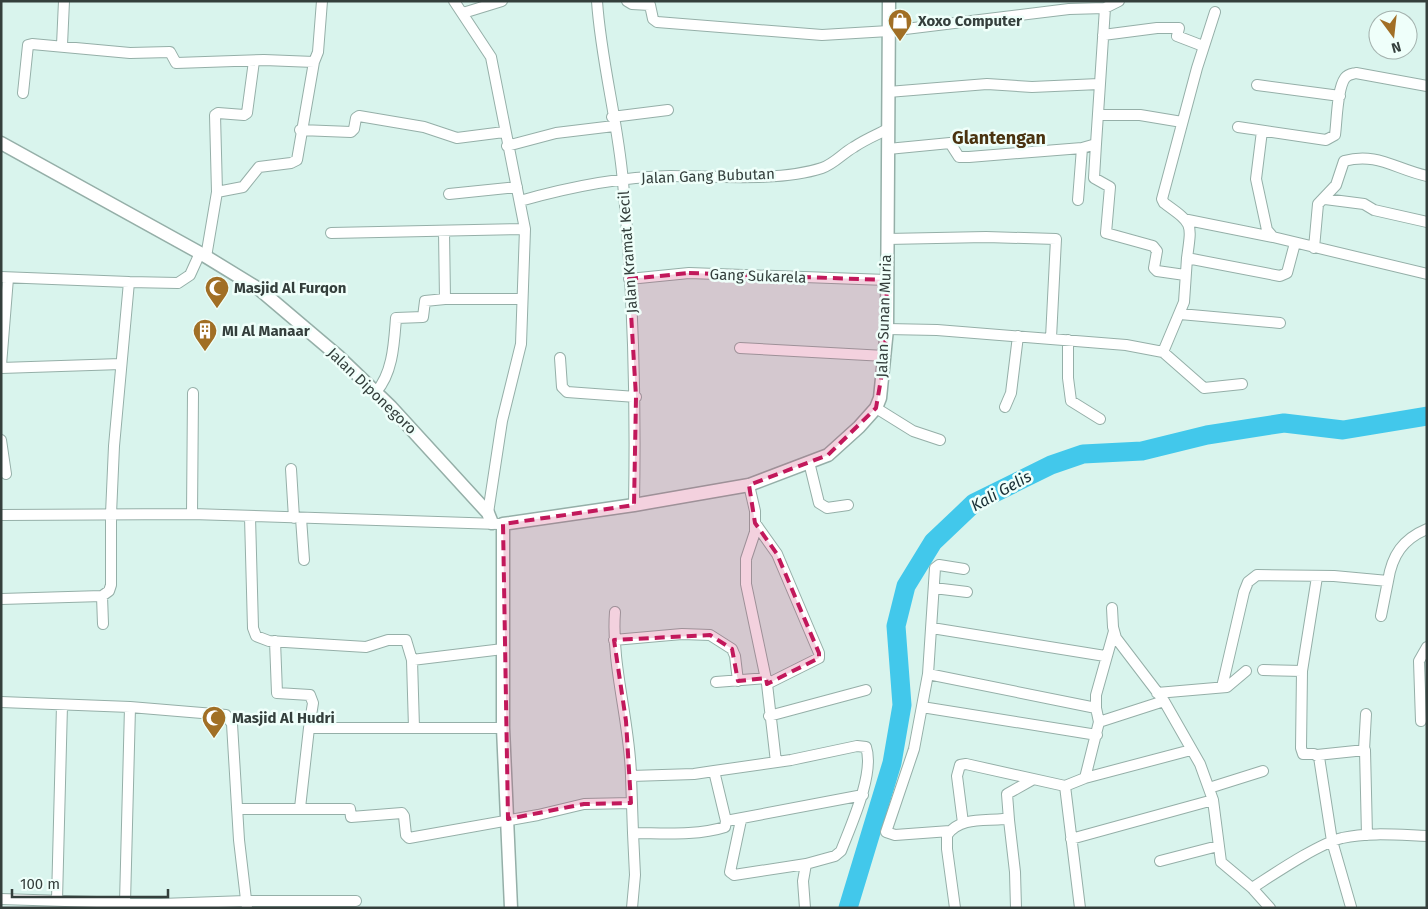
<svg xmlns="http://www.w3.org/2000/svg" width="1428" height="909" font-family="'Fira Sans',sans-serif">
  <rect width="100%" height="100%" fill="#d9f4ed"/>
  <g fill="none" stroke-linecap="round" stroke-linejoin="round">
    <!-- river -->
    <path stroke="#42c8eb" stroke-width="19" d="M 848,908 L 892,763 L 902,705 L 896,626 L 906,586 L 933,542 L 974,503 L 1051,465 L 1083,454 L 1142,451 L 1207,435 L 1284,423 L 1343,430 L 1427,416"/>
    <defs>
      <path id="minor" d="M 454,1 L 491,57 L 525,229 L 521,344 L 502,421 L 488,513
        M 597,1 C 601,62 618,121 623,182 C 633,290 636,397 634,505
        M 627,1 L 632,4 L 650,5 L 653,19 L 657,22 L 822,35 L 889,31 L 1069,9 L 1105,8 L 1119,1
        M 463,13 L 502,1
        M 1103,35 L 1157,28 L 1179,28 L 1177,36 L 1203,46
        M 62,45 L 64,1
        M 1257,85 L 1340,96
        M 888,92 L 987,84 L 1032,87 L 1099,84
        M 23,93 L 28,45 L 32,44 L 130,53 L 170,52 L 176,63 L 264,60 L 314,62 L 318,52 L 322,1
        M 1098,115 L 1140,115 L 1182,122
        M 612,117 L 668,110
        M 1238,127 L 1326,140 L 1335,135 C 1337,120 1337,89 1345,78 C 1348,74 1352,74 1356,73 L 1427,86
        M 300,130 L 351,132 L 354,129 L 356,118 L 359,116 L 424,127 L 457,138 L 504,132
        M 1262,131 L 1256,179 L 1267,230 L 1273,237 L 1427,274
        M 1096,144 L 1094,178 L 1110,187 L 1106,233 L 1153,246 L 1157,251 L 1154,268 L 1157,271 L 1185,275
        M 507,146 L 556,133 L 614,126
        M 888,149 L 950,143 L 959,157 L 969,157 L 1082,148 L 1096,144 L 1105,8
        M 217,192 L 243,187 L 259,167 L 291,163 L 297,160 L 314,62
        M 449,194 L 517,187
        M 1325,199 L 1364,204 L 1374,210 L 1427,222
        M 1078,200 L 1082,148
        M 520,201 C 569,187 619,177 670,176 C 715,176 779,182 822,168 C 834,164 843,153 854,147 C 864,140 876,135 888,129
        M 1188,220 L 1273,237
        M 331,233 L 525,229
        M 887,239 L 986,237 L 1056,239 L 1051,338
        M 1314,248 L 1318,204 L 1336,185 L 1344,161 C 1377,152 1395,169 1427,176
        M 206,257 L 217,192 L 215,115 L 218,113 L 244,115 L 247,113 L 254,61
        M 1187,258 C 1192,222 1193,224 1164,203 L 1162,199 L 1197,68 L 1215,12
        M 1,277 L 129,282 L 114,446 L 111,514 L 111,585 L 109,591 L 102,596 L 1,599
        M 629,279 L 689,273 L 887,280
        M 129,282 L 178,283 L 190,275 L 200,253
        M 445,299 L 522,299
        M 1180,314 L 1280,323
        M 887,329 L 937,330 L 1126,345 L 1163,352 L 1204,388 L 1242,384
        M 1068,340 L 1068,378 L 1071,401 L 1100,419
        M 740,348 L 885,356
        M 1163,352 L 1184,302 L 1187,258 L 1280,276 L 1287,273 L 1295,243
        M 560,358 L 562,387 L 567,392 L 636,397
        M 1,365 L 8,278
        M 1,368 L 121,364
        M 376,392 C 393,373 394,343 396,318 L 423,317 L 425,301 L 445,299 L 444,231
        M 1005,407 L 1011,393 L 1018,336
        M 876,408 L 913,431 L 940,440
        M 1,440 L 6,474
        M 809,462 L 819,503 L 827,508 L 848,505
        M 291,469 L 294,518
        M 749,485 L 755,511 L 755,532 L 746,559 L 746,584 L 767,684 L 776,762
        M 192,514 L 193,393
        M 1,515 L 192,514 L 499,524
        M 250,517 L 253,628 L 256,636 L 269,641 L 366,647 L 388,640 L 406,640 L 412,660 L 414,728
        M 301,518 L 304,560
        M 755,523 L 777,554 L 819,653 L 819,658 L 767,684
        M 1317,577 L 1302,671 L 1301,748 L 1303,754 L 1314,754 L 1319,757 L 1332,841 L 1351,907
        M 934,588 L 967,592
        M 102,596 L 103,624
        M 1112,608 L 1113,627 L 1116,638 L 1164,701 L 1200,764 L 1213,800 L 1221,862 L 1252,888 L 1270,908
        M 615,612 C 611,665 630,722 631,776 L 694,774 L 714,771
        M 1381,616 L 1388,581
        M 932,628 L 1105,656
        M 614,640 L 682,634 L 710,635 L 732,649 L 735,656 L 738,681
        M 275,641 L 277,693 L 310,695 L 313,703 L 309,728 L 503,728
        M 412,660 L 503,649
        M 1263,670 L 1302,671
        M 928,674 L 935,568 L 939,565 L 964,569
        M 716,682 L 766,678
        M 1222,687 L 1244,592 L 1248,582 L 1257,575 L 1334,576 L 1388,581 C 1392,555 1403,539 1427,529
        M 1157,693 L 1227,687 L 1246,671
        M 1,702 L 130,707 L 226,715 L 232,724 L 239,840 L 247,908
        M 922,707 L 1097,735
        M 1096,708 L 1096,695 L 1114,631
        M 769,716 L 866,690
        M 1421,721 L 1419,661 L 1427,647
        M 1364,750 L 1366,714
        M 1317,755 L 1365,750 L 1367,835
        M 631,776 L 633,833
        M 1085,778 L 1191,750
        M 1209,788 L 1263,771
        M 300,808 L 309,728
        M 237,809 L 350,809 L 351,817 L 402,813 L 404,816 L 406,835 L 409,838 L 538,815 L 584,804 L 631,803
        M 741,820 L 730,872 L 734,875 L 806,864
        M 1009,820 L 1007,794 L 1032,780
        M 963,823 L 957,776 L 960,765 L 966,764 L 1065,786
        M 950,831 L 895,835 L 886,832 L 914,749 L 928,674 L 1096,708 L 1099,722
        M 1071,839 L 1213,800
        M 1160,861 L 1218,846
        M 1252,888 C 1274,874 1318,844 1342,838 C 1369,832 1399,835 1427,836
        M 1,899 L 161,904 L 246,901 L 356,901
        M 57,900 L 62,705
        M 125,903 L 130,707
        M 632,908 L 635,875 L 633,833 C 662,833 697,836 725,827 L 726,821
        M 805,908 L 803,881 L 806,864 L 835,856 L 841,851 C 851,825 875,773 866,747 L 857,746 L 791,760 L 714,771 L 726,821 L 863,795
        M 955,908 L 947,849 L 947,835 C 960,817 984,821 1003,819 L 1009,820 L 1015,872 L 1016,908
        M 1080,908 L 1065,786 L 1085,778 L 1099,722 L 1164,701"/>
      <path id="major" d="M 1,143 L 200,253 L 259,289 L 338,356 L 391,407 L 488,513 L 492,523
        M 511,908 L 503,728 L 503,524 L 634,505 L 749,485 L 828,455 L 859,427 L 876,408 L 880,398 L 887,329 L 889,1"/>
    </defs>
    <!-- minor casing -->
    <use href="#minor" stroke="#95afa8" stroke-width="12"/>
    <!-- major casing -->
    <use href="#major" stroke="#95afa8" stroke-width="15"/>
    <!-- minor -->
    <use href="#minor" stroke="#fff" stroke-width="10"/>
    <!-- major -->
    <use href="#major" stroke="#fff" stroke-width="12"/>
  </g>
  <!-- marked area -->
  <path fill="#c2185b" fill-opacity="0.2" stroke="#c2185b" stroke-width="4" stroke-dasharray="10 6" stroke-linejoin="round" d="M 689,273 L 887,280 L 885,356 L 876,408 L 828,455 L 749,485 L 755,523 L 777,554 L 819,653 L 819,658 L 767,684 L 766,678 L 738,681 L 732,649 L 710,635 L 614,640 L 626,721 L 631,803 L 584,804 L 508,819 L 503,524 L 634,505 L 636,397 L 629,279 Z"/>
  <!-- icons -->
  <defs>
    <symbol id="shop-pin" viewBox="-11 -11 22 30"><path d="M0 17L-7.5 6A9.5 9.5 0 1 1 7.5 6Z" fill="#a16f25" stroke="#effffa"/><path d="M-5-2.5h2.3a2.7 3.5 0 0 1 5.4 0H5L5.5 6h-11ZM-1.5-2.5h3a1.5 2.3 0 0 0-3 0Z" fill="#fff"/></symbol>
    <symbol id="mosque-pin" viewBox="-11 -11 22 30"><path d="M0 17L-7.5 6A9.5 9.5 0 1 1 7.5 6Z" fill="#a16f25" stroke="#effffa"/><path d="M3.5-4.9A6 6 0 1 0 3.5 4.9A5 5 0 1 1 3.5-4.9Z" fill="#fff"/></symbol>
    <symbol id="building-pin" viewBox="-11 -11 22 30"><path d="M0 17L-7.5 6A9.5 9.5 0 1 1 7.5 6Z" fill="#a16f25" stroke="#effffa"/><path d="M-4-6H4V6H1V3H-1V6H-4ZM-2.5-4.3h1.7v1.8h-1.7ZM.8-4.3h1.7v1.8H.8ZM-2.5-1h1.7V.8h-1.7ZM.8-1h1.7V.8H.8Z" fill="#fff"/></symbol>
  </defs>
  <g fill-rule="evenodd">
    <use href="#shop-pin" x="886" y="7" width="28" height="38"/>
    <use href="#mosque-pin" x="203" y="274" width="28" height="38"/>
    <use href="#building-pin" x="191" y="317" width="28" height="38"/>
    <use href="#mosque-pin" x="200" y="704" width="28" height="38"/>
  </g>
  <g text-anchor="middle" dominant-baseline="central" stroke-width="5" stroke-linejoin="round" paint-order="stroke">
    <!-- poi labels -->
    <g font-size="15" font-weight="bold" fill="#343f3c" stroke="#effffa" text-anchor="start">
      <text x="918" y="21">Xoxo Computer</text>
      <text x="234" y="288">Masjid Al Furqon</text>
      <text x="222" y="331">MI Al Manaar</text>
      <text x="232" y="718">Masjid Al Hudri</text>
    </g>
    <!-- street labels -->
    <g font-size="15" fill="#343f3c" stroke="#effffa">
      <text transform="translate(708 176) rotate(-2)">Jalan Gang Bubutan</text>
      <text transform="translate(628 252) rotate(-94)">Jalan Kramat Kecil</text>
      <text transform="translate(758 276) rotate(2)">Gang Sukarela</text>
      <text transform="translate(884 316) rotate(-88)">Jalan Sunan Muria</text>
      <text transform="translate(372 391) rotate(44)">Jalan Diponegoro</text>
    </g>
    <!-- water labels -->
    <g font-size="16" font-style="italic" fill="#192f35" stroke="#effffa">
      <text transform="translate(1001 491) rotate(-29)">Kali Gelis</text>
    </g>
    <!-- quarter labels -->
    <g font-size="18" font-weight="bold" fill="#4b3310" stroke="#effffa">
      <text x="999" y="138">Glantengan</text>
    </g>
  </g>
  <!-- border -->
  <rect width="1428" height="909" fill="none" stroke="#343f3c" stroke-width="5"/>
  <!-- north arrow -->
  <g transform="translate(1393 35) rotate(165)"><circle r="24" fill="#effffa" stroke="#a4b2ae"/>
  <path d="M0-4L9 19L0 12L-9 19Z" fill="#a16f25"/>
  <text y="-8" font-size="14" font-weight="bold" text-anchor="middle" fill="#343f3c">N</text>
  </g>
  <!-- scale -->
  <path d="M12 889v8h156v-8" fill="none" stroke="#343f3c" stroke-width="2.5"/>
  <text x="20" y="889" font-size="15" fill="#343f3c" stroke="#effffa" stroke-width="4" paint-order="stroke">100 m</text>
</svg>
